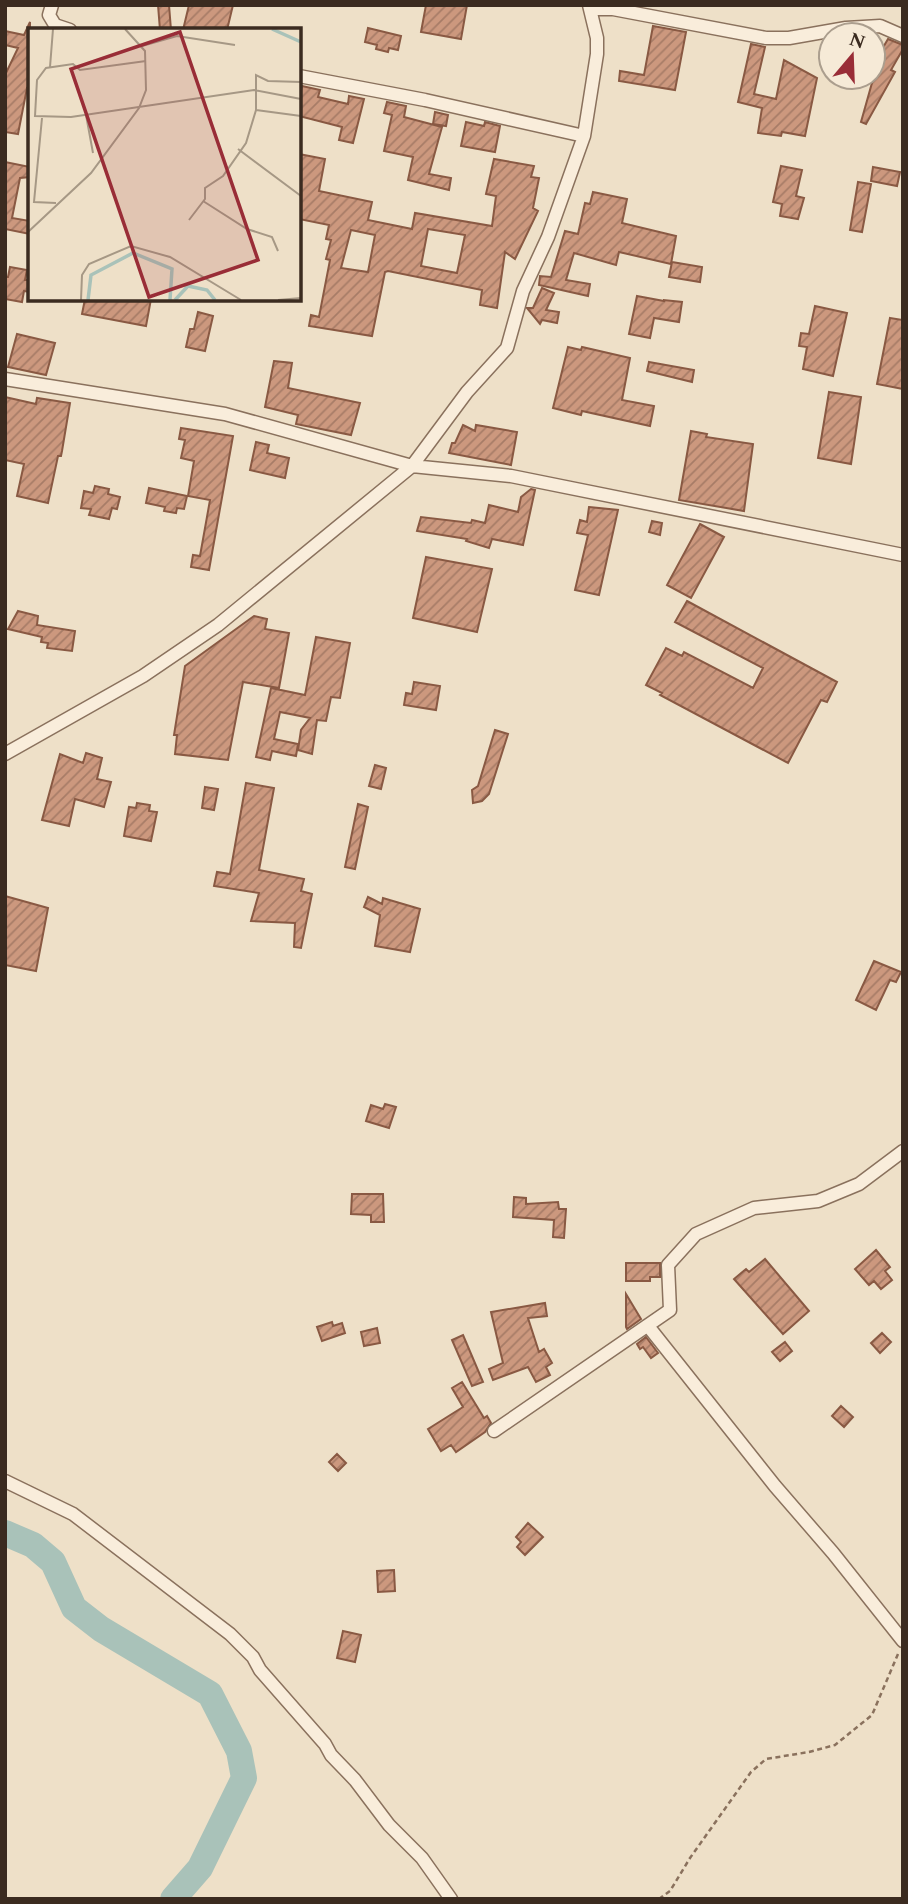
<svg xmlns="http://www.w3.org/2000/svg" width="908" height="1904" font-family="Spectral,serif">
  <defs>
    <pattern id="building-hatch" width="6" height="6" patternUnits="userSpaceOnUse" patternTransform="scale(1.75)"><rect width="6" height="6" fill="#cc987e"/><path d="M-1 1l2-2M0 6l6-6M5 7l2-2" fill="none" stroke="#a77c67"/></pattern>
  </defs>
  <rect width="100%" height="100%" fill="#eee0c8"/>
  <g fill="none" stroke-linecap="round" stroke-linejoin="round">
    <!-- river -->
    <path stroke="#a9c2b9" stroke-width="26" d="M 5,1533 L 33,1545 L 53,1562 L 74,1608 L 101,1629 L 210,1694 L 239,1751 L 244,1778 L 200,1868 L 173,1899"/>
  </g>
  <!-- building -->
  <path fill="url(#building-hatch)" stroke="#895943" stroke-width="2" fill-rule="evenodd" d="M 158,5 L 169,5 L 171,30 L 160,30 Z
    M 189,5 L 233,5 L 227,30 L 183,30 Z
    M 426,5 L 467,5 L 461,39 L 421,32 Z
    M 30,22 L 30,89 L 27,88 L 18,134 L 5,132 L 5,75 L 18,48 L 5,45 L 5,31 L 24,35 Z
    M 653,26 L 686,32 L 675,90 L 619,81 L 620,71 L 644,75 Z
    M 368,28 L 401,36 L 398,50 L 389,48 L 388,52 L 376,49 L 377,45 L 365,42 Z
    M 888,39 L 903,45 L 903,49 L 891,70 L 895,72 L 866,124 L 861,122 L 881,51 Z
    M 751,44 L 765,47 L 754,94 L 776,99 L 784,60 L 817,78 L 805,136 L 782,132 L 781,136 L 758,133 L 762,108 L 738,102 Z
    M 302,86 L 320,90 L 318,97 L 348,104 L 349,96 L 364,99 L 353,143 L 339,140 L 342,127 L 299,116 L 299,98 Z
    M 387,102 L 406,106 L 404,117 L 442,127 L 429,174 L 451,178 L 449,190 L 408,180 L 413,157 L 384,151 L 392,115 L 384,113 Z
    M 435,112 L 448,115 L 446,126 L 433,124 Z
    M 466,122 L 484,126 L 485,122 L 500,126 L 495,152 L 461,146 Z
    M 299,154 L 325,159 L 319,191 L 372,202 L 368,220 L 412,229 L 415,213 L 492,226 L 496,196 L 486,194 L 494,159 L 534,166 L 531,177 L 539,178 L 533,208 L 538,211 L 515,259 L 505,252 L 497,308 L 480,305 L 482,290 L 388,271 L 385,272 L 372,336 L 309,326 L 311,315 L 319,317 L 330,260 L 326,259 L 331,240 L 326,239 L 329,225 L 299,219 ZM 428,229 L 465,235 L 457,273 L 421,266 ZM 351,230 L 375,235 L 368,272 L 341,268 Z
    M 5,162 L 30,167 L 30,177 L 20,178 L 12,218 L 30,221 L 30,234 L 5,229 Z
    M 781,166 L 802,170 L 796,196 L 804,198 L 798,219 L 780,216 L 782,204 L 773,202 Z
    M 873,167 L 900,172 L 897,186 L 871,181 Z
    M 858,182 L 871,184 L 862,232 L 850,230 Z
    M 593,192 L 627,199 L 622,223 L 676,236 L 671,264 L 619,252 L 616,265 L 574,253 L 566,280 L 590,284 L 588,296 L 539,285 L 540,276 L 551,277 L 565,231 L 578,234 L 585,203 L 590,204 Z
    M 672,262 L 702,267 L 700,282 L 669,277 Z
    M 10,267 L 27,270 L 25,280 L 30,280 L 30,292 L 24,291 L 22,302 L 5,299 L 5,277 L 8,277 Z
    M 542,288 L 554,293 L 546,310 L 559,312 L 557,323 L 542,320 L 540,324 L 527,308 L 533,308 Z
    M 637,296 L 664,301 L 664,300 L 682,302 L 679,322 L 654,318 L 650,338 L 629,334 Z
    M 85,299 L 151,299 L 146,326 L 82,314 Z
    M 815,306 L 847,313 L 833,376 L 803,369 L 807,347 L 799,346 L 801,333 L 809,334 Z
    M 198,312 L 213,316 L 205,351 L 186,347 L 190,329 L 194,329 Z
    M 890,318 L 903,320 L 903,389 L 877,384 Z
    M 17,334 L 55,343 L 46,375 L 8,367 Z
    M 568,347 L 581,350 L 582,347 L 630,358 L 622,400 L 654,406 L 650,426 L 582,411 L 581,415 L 553,408 Z
    M 274,361 L 292,363 L 288,388 L 360,403 L 351,435 L 296,424 L 298,415 L 265,407 Z
    M 649,362 L 694,370 L 692,382 L 647,371 Z
    M 829,392 L 861,397 L 851,464 L 818,458 Z
    M 5,397 L 36,404 L 37,398 L 70,403 L 62,451 L 61,456 L 58,456 L 48,503 L 17,496 L 24,464 L 5,460 Z
    M 463,425 L 475,431 L 476,425 L 517,432 L 511,465 L 449,453 L 452,443 L 455,443 Z
    M 181,428 L 233,436 L 209,570 L 191,567 L 193,555 L 200,556 L 210,500 L 188,496 L 194,461 L 181,458 L 185,440 L 179,439 Z
    M 691,431 L 707,434 L 706,437 L 753,444 L 744,511 L 679,500 Z
    M 256,442 L 269,445 L 267,453 L 289,458 L 285,478 L 250,470 Z
    M 95,486 L 109,489 L 108,494 L 120,497 L 117,509 L 112,508 L 109,519 L 89,515 L 91,509 L 81,508 L 84,491 L 93,493 Z
    M 149,488 L 187,496 L 184,509 L 177,508 L 176,513 L 164,511 L 165,507 L 146,503 Z
    M 531,489 L 535,490 L 523,545 L 492,539 L 489,548 L 466,541 L 467,539 L 417,531 L 421,517 L 471,523 L 472,520 L 485,523 L 489,505 L 518,512 L 521,497 Z
    M 589,507 L 618,510 L 599,595 L 575,590 L 588,535 L 577,533 L 580,520 L 587,522 Z
    M 652,521 L 662,523 L 660,535 L 649,532 Z
    M 700,524 L 724,537 L 691,598 L 667,585 Z
    M 426,557 L 492,569 L 477,632 L 413,618 Z
    M 687,601 L 837,682 L 827,702 L 821,700 L 788,763 L 660,695 L 662,693 L 646,685 L 666,648 L 682,656 L 684,652 L 753,688 L 763,668 L 675,622 Z
    M 18,611 L 38,616 L 37,625 L 75,631 L 72,651 L 47,648 L 48,643 L 41,642 L 42,637 L 8,629 Z
    M 254,616 L 267,619 L 265,629 L 289,633 L 279,688 L 243,682 L 228,760 L 175,754 L 177,735 L 174,735 L 185,666 Z
    M 316,637 L 350,643 L 340,698 L 331,697 L 326,721 L 317,720 L 312,754 L 298,750 L 301,730 L 310,718 L 280,712 L 274,739 L 298,744 L 296,756 L 272,751 L 270,760 L 256,757 L 271,688 L 305,695 Z
    M 414,682 L 440,686 L 436,710 L 404,705 L 406,693 L 412,694 Z
    M 495,730 L 508,734 L 489,794 L 482,801 L 473,803 L 472,790 L 478,786 Z
    M 86,753 L 102,758 L 97,779 L 111,782 L 104,807 L 75,799 L 69,826 L 42,820 L 60,754 L 83,763 Z
    M 375,765 L 386,768 L 381,789 L 369,786 Z
    M 246,783 L 274,788 L 259,870 L 304,879 L 301,891 L 312,894 L 301,948 L 294,947 L 295,923 L 251,921 L 259,893 L 214,886 L 217,872 L 230,874 Z
    M 205,787 L 218,789 L 214,810 L 202,808 Z
    M 137,803 L 150,805 L 149,811 L 157,812 L 151,841 L 124,836 L 129,807 L 136,808 Z
    M 358,804 L 368,807 L 355,869 L 345,867 Z
    M 5,896 L 48,908 L 36,971 L 5,965 Z
    M 368,897 L 382,904 L 383,898 L 420,909 L 410,952 L 375,946 L 380,915 L 364,907 Z
    M 874,961 L 901,972 L 896,982 L 890,980 L 876,1010 L 856,1000 Z
    M 385,1104 L 396,1107 L 389,1128 L 366,1121 L 371,1105 L 383,1109 Z
    M 352,1194 L 383,1194 L 384,1222 L 371,1222 L 371,1215 L 351,1214 Z
    M 514,1197 L 526,1198 L 526,1204 L 558,1202 L 559,1209 L 566,1209 L 564,1238 L 553,1237 L 554,1220 L 513,1217 Z
    M 876,1250 L 890,1267 L 885,1271 L 892,1280 L 881,1289 L 874,1281 L 869,1285 L 855,1269 Z
    M 765,1259 L 809,1311 L 783,1334 L 734,1279 L 746,1269 L 749,1272 Z
    M 626,1263 L 660,1263 L 660,1277 L 650,1277 L 650,1281 L 626,1281 Z
    M 626,1294 L 641,1319 L 627,1329 L 626,1327 Z
    M 545,1303 L 547,1316 L 528,1318 L 539,1352 L 544,1349 L 552,1363 L 546,1367 L 550,1375 L 536,1382 L 528,1367 L 493,1380 L 489,1369 L 503,1363 L 491,1312 Z
    M 332,1322 L 333,1326 L 342,1323 L 345,1333 L 322,1341 L 317,1327 Z
    M 377,1328 L 380,1343 L 364,1346 L 361,1332 Z
    M 882,1333 L 891,1342 L 880,1353 L 871,1343 Z
    M 463,1335 L 483,1382 L 472,1386 L 452,1340 Z
    M 646,1337 L 658,1353 L 651,1358 L 643,1347 L 640,1349 L 637,1344 Z
    M 785,1342 L 792,1351 L 780,1361 L 772,1352 Z
    M 462,1382 L 484,1418 L 487,1416 L 491,1423 L 485,1432 L 456,1452 L 451,1445 L 441,1451 L 428,1429 L 463,1407 L 452,1388 Z
    M 841,1406 L 853,1417 L 844,1427 L 832,1416 Z
    M 337,1454 L 346,1463 L 338,1471 L 329,1462 Z
    M 528,1523 L 543,1537 L 525,1555 L 517,1547 L 521,1542 L 516,1537 Z
    M 394,1570 L 395,1591 L 378,1592 L 377,1571 Z
    M 343,1631 L 361,1635 L 355,1662 L 337,1658 Z"/>
  <g fill="none" stroke-linecap="round" stroke-linejoin="round">
    <defs>
      <path id="street" d="M 52,5 L 49,15 L 55,25 L 70,30
        M 591,9 L 613,9 L 766,38 L 789,38 L 846,28 L 880,26 L 903,36
        M 299,76 L 425,100 L 584,136
        M 5,379 L 225,414 L 412,466 L 511,476 L 903,555
        M 5,754 L 143,676 L 218,625 L 412,466 L 467,392 L 507,348 L 523,291 L 548,237 L 584,136 L 597,54 L 597,38 L 589,5
        M 648,1326 L 775,1486 L 833,1553 L 903,1641
        M 494,1431 L 670,1310 L 668,1265 L 696,1234 L 754,1208 L 818,1201 L 859,1184 L 903,1151
        M 5,1481 L 73,1514 L 230,1634 L 253,1657 L 260,1670 L 325,1744 L 331,1755 L 355,1780 L 389,1825 L 422,1858 L 451,1899"/>
    </defs>
    <!-- street casing -->
    <use href="#street" stroke="#8a715d" stroke-width="15"/>
    <!-- path -->
    <path stroke="#8a715d" stroke-width="2.5" stroke-dasharray="5 3.5" stroke-linecap="butt" d="M 659,1899 L 670,1891 L 690,1858 L 751,1772 L 766,1759 L 809,1752 L 835,1745 L 872,1715 L 898,1654"/>
    <!-- street -->
    <use href="#street" stroke="#f9eddb" stroke-width="12"/>
  </g>
  <!-- overview -->
  <g transform="translate(28 28)">
    <rect width="273" height="273" fill="#eee0c8"/>
    <path fill="none" stroke="#a9c2b9" stroke-width="3.5" d="M 244,1 L 273,14M 60,272 L 63,247 L 105,225 L 144,241 L 142,272M 147,272 L 160,258 L 179,262 L 187,272"/>
    <path fill="none" stroke="#a69885" stroke-width="2" d="M 114,18 L 149,8 L 207,17M 118,33 L 52,42 L 45,36 L 18,40 L 9,52 L 7,88 L 43,89 L 226,62 L 273,71M 22,39 L 25,1M 228,82 L 273,88M 58,87 L 65,125M 14,90 L 6,174 L 28,175M 210,121 L 273,168M 175,173 L 219,201 L 244,209 L 250,223M 161,192 L 177,171 L 177,160 L 195,148 L 218,115 L 228,82 L 228,47 L 240,53 L 273,54M 0,204 L 63,145 L 111,80 L 118,62 L 117,23 L 97,1M 53,272 L 54,247 L 61,236 L 103,218 L 142,229 L 213,272M 250,272 L 273,270"/>
    <path fill="#992d37" fill-opacity="0.15" stroke="#992d37" stroke-width="3.5" d="M 152,4 L 230,232 L 121,269 L 43,41 Z"/>
    <rect width="273" height="273" fill="none" stroke="#3b2b20" stroke-width="3.5"/>
  </g>
  <!-- border -->
  <rect width="908" height="1904" fill="none" stroke="#3b2b20" stroke-width="14"/>
  <!-- north arrow -->
  <g transform="translate(852 56) rotate(19)"><circle r="33" fill="#f6ead7" stroke="#ab9e8e" stroke-width="2"/>
  <path d="M0-5L12 26L0 18L-12 26Z" fill="#992d37"/>
  <text y="-10" font-size="19" font-weight="bold" text-anchor="middle" fill="#3b2b20">N</text>
  </g>
</svg>
